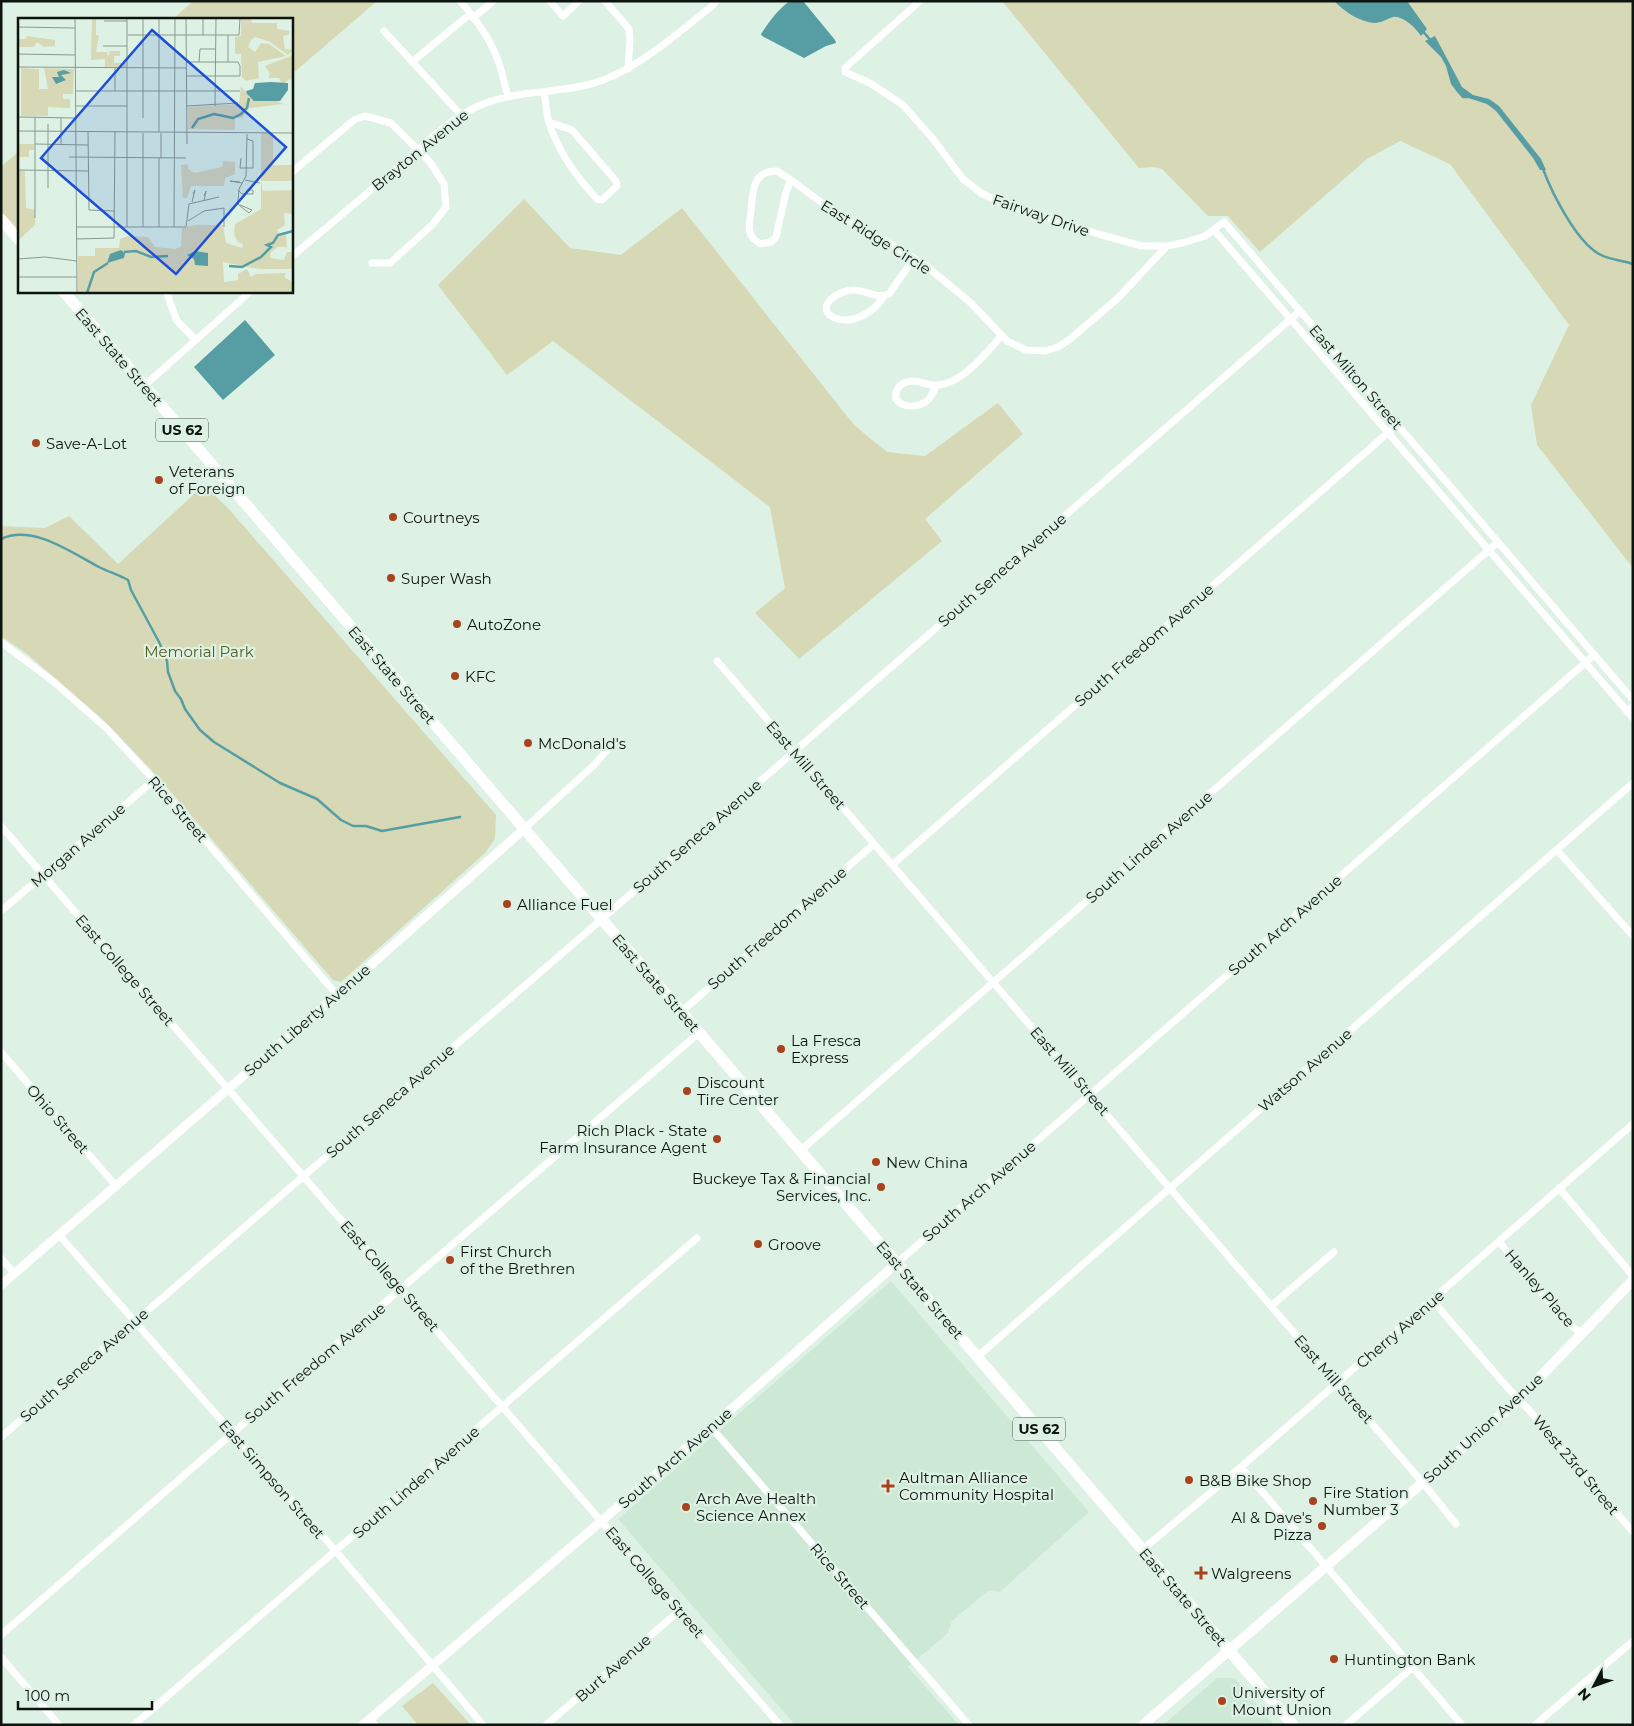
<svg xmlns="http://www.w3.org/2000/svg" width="1634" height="1726" font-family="Montserrat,sans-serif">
  <rect width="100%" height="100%" fill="#ddf2e4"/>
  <!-- built -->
  <path fill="#cde9d6" d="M 891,1281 L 1089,1512 L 1000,1592 L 988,1591 L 952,1621 L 948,1633 L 908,1667 L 959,1725 L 795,1725 L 618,1519 Z
    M 1217,1678 L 1235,1678 L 1274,1725 L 1163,1725 Z"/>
  <!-- green -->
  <path fill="#d7d8b6" d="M 193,1 L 377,1 L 291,75 L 291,19 L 173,19 Z
    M 1002,1 L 1633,1 L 1633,568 L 1537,445 L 1531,405 L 1569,325 L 1450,164 L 1400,141 L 1367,159 L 1260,252 L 1228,216 L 1208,216 L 1162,169 L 1153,167 L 1139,168 Z
    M 19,151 L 19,233 L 1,212 L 1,167 Z
    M 524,199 L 570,248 L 621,255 L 682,208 L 854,425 L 887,452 L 925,456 L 998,403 L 1023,434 L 925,519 L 942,541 L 799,659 L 755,613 L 785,588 L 770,507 L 553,341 L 507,375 L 438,285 Z
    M 204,485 L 227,507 L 496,815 L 495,839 L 485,853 L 341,982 L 333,980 L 159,778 L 116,733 L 100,717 L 27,654 L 1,636 L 1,526 L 45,528 L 69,516 L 118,564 Z
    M 433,1683 L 471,1725 L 418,1725 L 402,1706 Z"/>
  <!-- water -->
  <path fill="#569ea4" d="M 790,1 L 803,1 L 835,40 L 836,43 L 826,46 L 804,58 L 762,36 L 761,34 C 769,22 778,9 790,1 Z
    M 1334,1 L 1407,1 L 1427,29 L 1421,36 C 1416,28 1402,15 1393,17 C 1387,19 1381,23 1374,23 C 1358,21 1345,12 1334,1 Z
    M 1435,36 L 1462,87 L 1473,95 L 1489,99 L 1499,106 L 1541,159 L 1546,170 L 1540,170 L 1533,158 L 1496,111 L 1487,104 L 1465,97 L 1457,92 L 1451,84 L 1446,66 L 1441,57 L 1425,41 Z
    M 245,320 L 275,355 L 223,400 L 194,367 Z"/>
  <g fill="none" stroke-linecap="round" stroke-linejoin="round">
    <!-- stream -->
    <path stroke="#569ea4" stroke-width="2.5" d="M 1422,30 L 1431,41
      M 1458,91 L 1463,97 L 1467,97
      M 1543,169 C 1552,193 1576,241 1599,254 C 1609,260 1622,260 1633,264
      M 1,539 C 33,524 72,553 99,567 C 109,572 119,575 128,580 L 131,590 L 159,642 L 167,661 L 168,672 L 175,691 L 181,699 L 185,709 L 200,730 L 214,742 L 280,783 L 317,799 L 341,820 L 353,826 L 366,826 L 382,831 L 460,817"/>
    <!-- minor -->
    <path stroke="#fff" stroke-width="7" d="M 460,1 C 475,18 489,36 497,58 C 502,70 504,84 508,96
      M 550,1 L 563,16 L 579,1
      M 605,1 L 629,29 L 630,40 L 628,69
      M 920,1 L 845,68 L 845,72 L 870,83 L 903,105 L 933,139 L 963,179 L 981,193 L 999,202 L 1098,234 L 1142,246 L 1167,246 L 1186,242 L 1205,236 L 1224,222 L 1633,700
      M 473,18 L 493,1
      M 384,31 L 461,115
      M 412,62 L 470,14
      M 544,92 C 546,102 546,113 549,123 C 559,153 576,176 597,199 L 602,200 L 617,186 L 616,181 L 572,130 L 549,122
      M 777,171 L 791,180 L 786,192 L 776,237 L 771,242 L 760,244 C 756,241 751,238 750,232 C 748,226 750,218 751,212 C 753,193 751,171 777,171 Z
      M 291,173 L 354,120 L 365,116 L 391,123 L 430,162 L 444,184 L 446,207 L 433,224 L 390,263 L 372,263
      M 791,180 L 837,214 L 896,247 L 925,265 L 971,303 L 1007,341 L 1026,350 L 1045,351 L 1058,347 L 1069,340 L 1117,299 L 1167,246
      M 1214,230 L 1633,718
      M 291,257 C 329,226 366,194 404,162 C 426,143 449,120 476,107 C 512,90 553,94 591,84 C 635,72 675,35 711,7 L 716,1
      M 166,291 L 177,321 L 195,339
      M 884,296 C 876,310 855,324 838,319 C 811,311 836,289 855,290 C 867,291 877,299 889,294 L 914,258
      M 937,385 C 934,390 932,395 929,399 C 920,408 903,409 896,399 C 895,391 898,386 904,383 C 915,378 924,385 934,385 C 959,387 987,353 1001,336
      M 144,386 L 251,291
      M 1,642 L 54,682 L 106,728 L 154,780 L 337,995
      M 717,661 L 1423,1483 L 1456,1524
      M 1627,712 L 1633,706
      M 1,826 L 594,1513 L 780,1725
      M 524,829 L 594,765 L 607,750
      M 1557,850 L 1633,936
      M 892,865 L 1397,425
      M 1,911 L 154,780
      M 681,1012 L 874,844
      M 1,1052 L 116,1186
      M 800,1151 L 1498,542
      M 1559,1188 L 1633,1276
      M 59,1235 L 328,1542 L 483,1725
      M 1499,1241 L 1515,1262 L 1568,1323 L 1581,1333
      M 1,1258 L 14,1273
      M 897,1263 L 1594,655
      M 1432,1300 L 1508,1388 L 1530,1411 L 1633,1532
      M 1271,1306 L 1334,1252
      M 977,1357 L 1633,783
      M 711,1427 L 969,1725
      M 1,1437 L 602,919 L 1300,311
      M 1241,1467 L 1462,1725
      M 1142,1550 L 1241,1467 L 1633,1124
      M 1,1635 L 213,1450 L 699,1033
      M 1,1657 L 59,1725
      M 370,1719 L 375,1725
      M 134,1725 L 697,1238
      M 546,1725 L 679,1611
      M 1346,1725 L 1413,1667
      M 1535,1725 L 1633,1641"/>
    <!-- tertiary -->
    <path stroke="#fff" stroke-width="9" d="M 1,1285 L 337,995 L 524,829
      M 363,1725 L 710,1428 L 897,1263"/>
    <!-- secondary -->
    <path stroke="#fff" stroke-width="10" d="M 1143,1725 L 1519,1399 L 1633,1280"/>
    <!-- trunk -->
    <path stroke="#fff" stroke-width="11" d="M 1,219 L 19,240
      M 63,291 L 1293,1725"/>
  </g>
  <!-- markers -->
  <g fill="#a9431d" stroke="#ddf2e4" stroke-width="2">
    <circle cx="36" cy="443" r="5"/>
    <circle cx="159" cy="480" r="5"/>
    <circle cx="393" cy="517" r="5"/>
    <circle cx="391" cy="578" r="5"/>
    <circle cx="457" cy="624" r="5"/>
    <circle cx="455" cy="676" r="5"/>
    <circle cx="528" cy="743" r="5"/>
    <circle cx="507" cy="904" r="5"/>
    <circle cx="781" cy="1049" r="5"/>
    <circle cx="687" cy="1091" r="5"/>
    <circle cx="717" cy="1139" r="5"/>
    <circle cx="876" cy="1162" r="5"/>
    <circle cx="881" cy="1187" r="5"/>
    <circle cx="758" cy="1244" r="5"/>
    <circle cx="450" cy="1260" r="5"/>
    <circle cx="1189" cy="1480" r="5"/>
    <path d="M885.5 1478.5h5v5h5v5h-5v5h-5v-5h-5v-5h5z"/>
    <circle cx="1313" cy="1501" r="5"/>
    <circle cx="686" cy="1507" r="5"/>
    <circle cx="1322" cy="1526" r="5"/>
    <path d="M1198.5 1565.5h5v5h5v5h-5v5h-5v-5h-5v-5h5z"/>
    <circle cx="1334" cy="1659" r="5"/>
    <circle cx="1222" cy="1701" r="5"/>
  </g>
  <g text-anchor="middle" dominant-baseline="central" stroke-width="4.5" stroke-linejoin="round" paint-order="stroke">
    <!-- shield labels -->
    <g fill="#ddf2e4" stroke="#4b574f" stroke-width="1">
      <rect x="156" y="418.5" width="52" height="23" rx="4"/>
      <rect x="1013" y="1417.5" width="52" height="23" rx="4"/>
    </g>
    <g font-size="14" font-weight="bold" fill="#0d140f">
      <text x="182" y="430">US 62</text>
      <text x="1039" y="1429">US 62</text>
    </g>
    <!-- street labels -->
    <g font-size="15" fill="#0d140f" stroke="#ddf2e4">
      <text transform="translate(420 150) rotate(-39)">Brayton Avenue</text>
      <text transform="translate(1041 215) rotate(19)">Fairway Drive</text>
      <text transform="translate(876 237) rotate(32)">East Ridge Circle</text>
      <text transform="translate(119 357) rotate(49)">East State Street</text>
      <text transform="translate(1356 377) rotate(49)">East Milton Street</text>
      <text transform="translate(1002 570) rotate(-41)">South Seneca Avenue</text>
      <text transform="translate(1144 645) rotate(-41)">South Freedom Avenue</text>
      <text transform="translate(392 675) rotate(49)">East State Street</text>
      <text transform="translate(806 765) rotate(49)">East Mill Street</text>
      <text transform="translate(178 809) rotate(49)">Rice Street</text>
      <text transform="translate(697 836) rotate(-41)">South Seneca Avenue</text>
      <text transform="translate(78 845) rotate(-41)">Morgan Avenue</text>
      <text transform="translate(1149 847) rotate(-41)">South Linden Avenue</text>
      <text transform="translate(1285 925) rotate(-41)">South Arch Avenue</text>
      <text transform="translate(777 928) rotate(-41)">South Freedom Avenue</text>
      <text transform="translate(125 970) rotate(49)">East College Street</text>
      <text transform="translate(656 983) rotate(49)">East State Street</text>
      <text transform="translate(307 1020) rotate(-41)">South Liberty Avenue</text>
      <text transform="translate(1305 1070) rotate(-41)">Watson Avenue</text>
      <text transform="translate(1070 1071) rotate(49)">East Mill Street</text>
      <text transform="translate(390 1101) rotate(-41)">South Seneca Avenue</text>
      <text transform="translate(58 1119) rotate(49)">Ohio Street</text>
      <text transform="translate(979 1191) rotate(-41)">South Arch Avenue</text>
      <text transform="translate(390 1276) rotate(49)">East College Street</text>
      <text transform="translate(1540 1288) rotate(49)">Hanley Place</text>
      <text transform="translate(920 1290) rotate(49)">East State Street</text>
      <text transform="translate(1400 1329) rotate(-41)">Cherry Avenue</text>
      <text transform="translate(315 1363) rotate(-40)">South Freedom Avenue</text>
      <text transform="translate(84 1365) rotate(-41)">South Seneca Avenue</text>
      <text transform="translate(1334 1379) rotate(49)">East Mill Street</text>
      <text transform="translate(1483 1428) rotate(-42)">South Union Avenue</text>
      <text transform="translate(675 1458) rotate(-41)">South Arch Avenue</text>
      <text transform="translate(1576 1465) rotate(50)">West 23rd Street</text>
      <text transform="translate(272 1479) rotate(49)">East Simpson Street</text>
      <text transform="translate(416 1482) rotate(-41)">South Linden Avenue</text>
      <text transform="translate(840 1576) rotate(49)">Rice Street</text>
      <text transform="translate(655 1582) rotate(49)">East College Street</text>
      <text transform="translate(1183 1597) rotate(49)">East State Street</text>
      <text transform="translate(613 1668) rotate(-41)">Burt Avenue</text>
    </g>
    <!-- poi labels -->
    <g font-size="15" fill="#0d140f" stroke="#ddf2e4" text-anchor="start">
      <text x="46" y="443">Save-A-Lot</text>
      <text x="169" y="471">Veterans<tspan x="169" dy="17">of Foreign</tspan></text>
      <text x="403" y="517">Courtneys</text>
      <text x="401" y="578">Super Wash</text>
      <text x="467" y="624">AutoZone</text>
      <text x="465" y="676">KFC</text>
      <text x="538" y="743">McDonald's</text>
      <text x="517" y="904">Alliance Fuel</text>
      <text x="791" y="1040">La Fresca<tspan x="791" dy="17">Express</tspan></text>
      <text x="697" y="1082">Discount<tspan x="697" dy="17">Tire Center</tspan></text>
      <text x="707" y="1130" text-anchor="end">Rich Plack - State<tspan x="707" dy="17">Farm Insurance Agent</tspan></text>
      <text x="886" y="1162">New China</text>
      <text x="871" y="1178" text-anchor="end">Buckeye Tax &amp; Financial<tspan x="871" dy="17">Services, Inc.</tspan></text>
      <text x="768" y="1244">Groove</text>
      <text x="460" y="1251">First Church<tspan x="460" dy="17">of the Brethren</tspan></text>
      <text x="899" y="1477">Aultman Alliance<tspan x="899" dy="17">Community Hospital</tspan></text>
      <text x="1199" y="1480">B&amp;B Bike Shop</text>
      <text x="1323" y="1492">Fire Station<tspan x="1323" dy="17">Number 3</tspan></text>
      <text x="696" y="1498">Arch Ave Health<tspan x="696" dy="17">Science Annex</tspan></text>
      <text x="1312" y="1517" text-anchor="end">Al &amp; Dave's<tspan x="1312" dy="17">Pizza</tspan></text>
      <text x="1211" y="1573">Walgreens</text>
      <text x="1344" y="1659">Huntington Bank</text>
      <text x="1232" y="1692">University of<tspan x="1232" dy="17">Mount Union</tspan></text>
    </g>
    <!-- park labels -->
    <g font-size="15" fill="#5b5b1d" stroke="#ddf2e4">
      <text x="199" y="651">Memorial Park</text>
    </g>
  </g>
  <!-- overview -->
  <g transform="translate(18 18)">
    <rect width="275" height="275" fill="#ddf2e4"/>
    <path d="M 74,0 L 78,0 L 78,17 L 81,17 L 78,34 L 89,34 L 90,39 L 92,33 L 102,33 L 102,38 L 96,38 L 96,45 L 108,45 L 108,49 L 87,49 L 87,41 L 73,42 ZM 223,1 L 233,1 L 234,5 L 259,5 L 259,11 L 271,13 L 271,17 L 265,18 L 267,31 L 275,32 L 270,37 L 252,24 L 237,19 L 233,22 L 230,29 L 237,34 L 243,25 L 251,26 L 268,38 L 240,44 L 241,60 L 228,63 L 224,59 L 223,36 L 217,36 L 217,19 L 223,18 ZM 9,18 L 37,22 L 37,28 L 26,29 L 19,24 L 16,29 L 0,29 L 0,21 L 8,21 ZM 275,37 L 275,64 L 272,61 L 264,66 L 261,60 L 250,60 L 252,56 L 247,48 ZM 3,50 L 21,51 L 21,71 L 30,71 L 26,50 L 56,51 L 55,76 L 45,76 L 45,81 L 52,81 L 52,90 L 30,89 L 30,98 L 3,98 ZM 223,68 L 232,80 L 253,81 L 273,89 L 265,86 L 231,90 L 224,100 L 217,100 L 217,112 L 170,111 L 170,89 L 221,86 ZM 243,115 L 255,115 L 255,147 L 275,147 L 275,163 L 243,163 L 245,173 L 275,172 L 275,196 L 266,195 L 267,207 L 259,212 L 261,216 L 268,216 L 269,229 L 260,229 L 253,234 L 252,240 L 266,242 L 269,234 L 275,234 L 275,251 L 241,251 L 205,244 L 206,264 L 220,262 L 220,256 L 229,251 L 233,259 L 238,256 L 268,255 L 266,259 L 275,264 L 275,275 L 60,275 L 60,238 L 77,238 L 77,230 L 101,230 L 102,221 L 110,218 L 130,219 L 137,229 L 157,231 L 163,229 L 164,210 L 178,207 L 205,207 L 208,225 L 224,230 L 225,226 L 220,224 L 216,216 L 217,206 L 243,191 ZM 0,126 L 16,126 L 16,132 L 11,132 L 11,139 L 1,139 L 1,153 L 7,153 L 8,190 L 17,192 L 17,207 L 0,223 ZM 205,143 L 217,144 L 217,156 L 207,160 L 206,168 L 173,168 L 169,180 L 165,180 L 163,147 L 170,146 L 170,151 L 177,155 L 204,149 Z" fill="#d7d8b6"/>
    <path d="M 46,52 L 53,55 L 43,57 L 48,62 L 38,66 L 34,59 L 41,59 L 39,54 ZM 253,64 L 270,65 L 270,72 L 262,83 L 236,83 L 229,76 L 228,73 L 235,71 L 237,65 ZM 103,232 L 107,235 L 106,240 L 89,245 L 92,236 ZM 177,233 L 190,235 L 190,248 L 177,247 L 176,241 L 169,237 Z" fill="#569ea4"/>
    <path fill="none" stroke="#569ea4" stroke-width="2.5" d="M 174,110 L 180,101 L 196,96 L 215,100 L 223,96 L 229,90 L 231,80M 106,234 L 118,233 L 133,239 L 150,238M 211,248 L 224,249 L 243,239 L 253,229 L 249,227 L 255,225 L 260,217 L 275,213M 69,275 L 76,254 L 90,245"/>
    <path fill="none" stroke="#8a998f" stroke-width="1" d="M 57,0 L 59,275M 109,0 L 109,209M 168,0 L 169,126M 185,0 L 185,17M 86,3 L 109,3M 0,9 L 57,10M 110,17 L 221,17 L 222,0M 85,28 L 109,28M 0,36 L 57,37M 181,44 L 182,31 L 197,31M 210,44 L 210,17M 0,49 L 168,50M 168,58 L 222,58 L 222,48 L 220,44 L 168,44M 57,73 L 222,73M 97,73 L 97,50M 57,88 L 109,88M 168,88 L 220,85M 197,88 L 198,0M 1,99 L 57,100M 17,99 L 17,200M 125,100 L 125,0M 0,113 L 275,115M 70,113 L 71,192 L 97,193M 141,114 L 141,0M 125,115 L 125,209M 143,115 L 143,140M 17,126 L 70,127M 43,126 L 43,100M 51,139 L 168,140M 141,140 L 141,209M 223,140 L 222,150 L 235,150 L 235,123 L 229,121M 0,152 L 70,153M 227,162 L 242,165M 222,164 L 212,163 L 224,165M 30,170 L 30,106M 221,173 L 224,176 L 235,176 L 235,172 L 229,172 L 229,176M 186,178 L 188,173 L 186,183M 174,184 L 177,172 L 175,176M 222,187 L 234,192 L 231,195 L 222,188 L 220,186 L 220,184 L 221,171 L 228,158 L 229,116M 170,203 L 186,193 L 206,190 L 206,209M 58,209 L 168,209 L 171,186 L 201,179M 156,209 L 157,0M 58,221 L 96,220 L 97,113M 0,241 L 27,239 L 59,243M 0,259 L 59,259"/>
    <path fill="#1d4ed8" fill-opacity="0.15" stroke="#1d4ed8" stroke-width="2.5" d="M 134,12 L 268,129 L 158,256 L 23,140 Z"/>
    <rect width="275" height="275" fill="none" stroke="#0d140f" stroke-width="2.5"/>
  </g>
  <!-- border -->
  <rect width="1634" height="1726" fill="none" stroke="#0d140f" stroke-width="5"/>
  <!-- north arrow -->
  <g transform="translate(1594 1686) rotate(229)" stroke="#ddf2e4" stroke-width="4" paint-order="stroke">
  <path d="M0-4L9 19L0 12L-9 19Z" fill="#0d140f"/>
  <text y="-8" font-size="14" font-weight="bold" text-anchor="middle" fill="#0d140f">N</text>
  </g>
  <!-- scale -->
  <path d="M18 1701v8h134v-8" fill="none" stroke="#0d140f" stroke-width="2.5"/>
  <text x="25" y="1701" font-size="15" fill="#0d140f" stroke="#ddf2e4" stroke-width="4" paint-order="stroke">100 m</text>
</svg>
